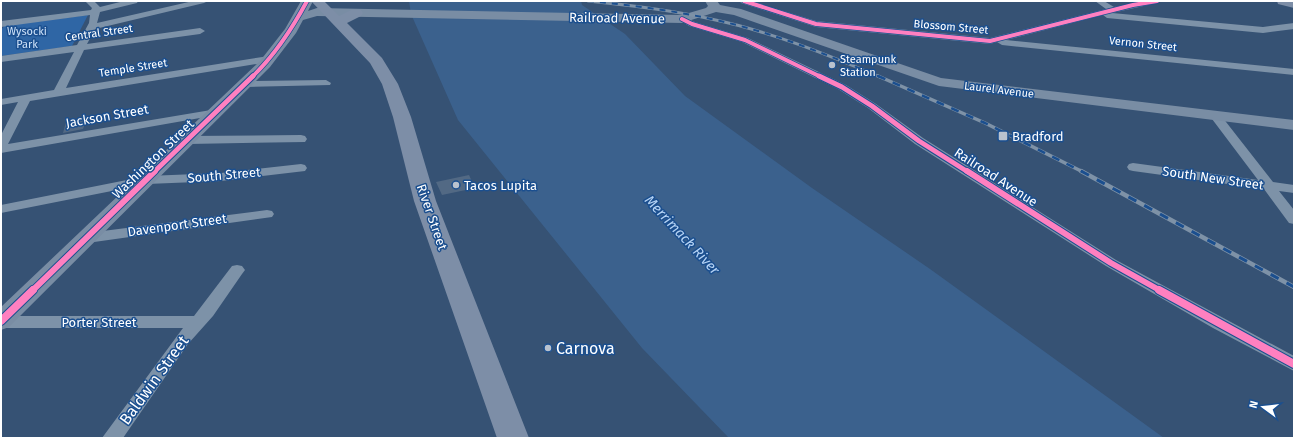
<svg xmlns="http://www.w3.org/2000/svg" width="1295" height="439" font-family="'Fira Sans',sans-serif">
  <rect width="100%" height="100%" fill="#365274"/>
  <!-- green -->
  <path fill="#2f66a5" d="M 88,15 L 72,46 L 1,56 L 1,30 L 4,26 Z"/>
  <!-- water -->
  <path fill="#3b618d" d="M 409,1 L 581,1 L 582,5 L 625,34 L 685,96 L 812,188 L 930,269 L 1164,438 L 729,438 L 642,348 L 458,120 L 411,14 Z"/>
  <!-- building -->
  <path fill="#526984" d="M 87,118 L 83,129 L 63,133 L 66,122 Z
    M 469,175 L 475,188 L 442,195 L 436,182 Z"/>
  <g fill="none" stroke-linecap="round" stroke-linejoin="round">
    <!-- street -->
    <path fill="#7d92a8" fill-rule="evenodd" d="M 85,1 L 94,1 L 100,7 L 124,1 L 138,1 L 137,3 L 100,12 L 97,23 L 193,1 L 208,1 L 204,3 L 95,29 L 87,44 L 200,28 L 205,31 L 200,34 L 84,50 L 66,88 L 269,56 L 274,59 L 269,62 L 30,101 L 8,144 L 217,109 L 223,112 L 217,115 L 1,153 L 1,135 L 18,102 L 1,105 L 1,99 L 54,90 L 74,52 L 1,62 L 1,56 L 77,45 L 89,23 L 90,15 L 1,27 L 1,21 L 91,10 L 92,8 Z
      M 740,1 L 752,1 L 816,21 L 990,38 L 1106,9 L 1095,1 L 1104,1 L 1114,7 L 1142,1 L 1161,1 L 1157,3 L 1112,13 L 1263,27 L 1294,23 L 1294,29 L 1263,33 L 1107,18 L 1103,15 L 1006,40 L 1294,69 L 1294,75 L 1002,45 L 997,42 L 990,44 L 816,27 L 741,3 Z
      M 682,16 L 695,22 L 748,38 L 846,85 L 876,104 L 923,138 L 1116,260 L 1294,356 L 1294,371 L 1213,328 L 1106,266 L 915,144 L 868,108 L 838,89 L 742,42 L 689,26 L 678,19 L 679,17 Z
      M 326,80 L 331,83 L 330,85 L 245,87 L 240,84 L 245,81 Z
      M 1215,112 L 1219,113 L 1273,182 L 1294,185 L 1294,193 L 1279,191 L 1294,210 L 1294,224 L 1289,223 L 1264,189 L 1133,171 L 1129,170 L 1127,167 L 1129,164 L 1133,163 L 1258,180 L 1209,115 Z
      M 301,135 L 305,136 L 307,139 L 305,142 L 188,144 L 184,143 L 182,140 L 184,137 L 188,136 Z
      M 301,164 L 305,165 L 307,168 L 305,171 L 221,181 L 147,184 L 1,213 L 1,205 L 147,176 L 221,173 Z
      M 267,210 L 272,211 L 274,214 L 272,217 L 87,243 L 82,241 L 80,238 L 82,235 L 87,233 Z
      M 237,265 L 242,266 L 245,270 L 242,274 L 213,316 L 188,344 L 123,438 L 102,438 L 183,328 L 1,328 L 1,316 L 194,316 L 232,266 Z"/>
    <!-- secondary -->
    <path fill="#798da4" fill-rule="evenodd" d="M 301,1 L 313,1 L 308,11 L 317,8 L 682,15 L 706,8 L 708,6 L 705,1 L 717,1 L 720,5 L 741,9 L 941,78 L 1294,120 L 1294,130 L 939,86 L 734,15 L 716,12 L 682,23 L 317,16 L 303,20 L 296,33 L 270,67 L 9,327 L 1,330 L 1,307 L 260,61 L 285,29 Z"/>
    <!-- primary -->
    <path fill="#7d8ea7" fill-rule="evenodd" d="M 311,1 L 324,1 L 339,16 L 351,10 L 361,10 L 363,13 L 361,16 L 347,23 L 382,58 L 398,84 L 411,117 L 436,201 L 529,438 L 497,438 L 414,201 L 393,117 L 382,84 L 370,63 Z
      M 1277,1 L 1294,1 L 1294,8 L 1278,4 Z"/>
    <defs>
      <path id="rail-far2" d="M 588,1 C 629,5 671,10 711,19 C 769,31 826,54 880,77"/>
      <path id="rail-far1" d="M 878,76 L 985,123 L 1083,172"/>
      <path id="rail" d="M 1081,171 L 1294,287"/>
    </defs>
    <!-- rail-far2 casing -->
    <use href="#rail-far2" stroke="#7e92a7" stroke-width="3"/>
    <!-- rail-far1 casing -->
    <use href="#rail-far1" stroke="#7e92a7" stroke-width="3.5"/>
    <!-- rail casing -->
    <use href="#rail" stroke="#7e92a7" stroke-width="4.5"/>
    <!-- rail-far2 -->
    <use href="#rail-far2" stroke="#1b4f8f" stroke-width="2" stroke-dasharray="6" stroke-linecap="butt"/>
    <!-- rail-far1 -->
    <use href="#rail-far1" stroke="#1b4f8f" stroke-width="2.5" stroke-dasharray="8" stroke-linecap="butt"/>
    <!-- rail -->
    <use href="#rail" stroke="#1b4f8f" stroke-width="3" stroke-dasharray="9" stroke-linecap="butt"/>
    <defs>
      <path id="cycleway-far3" d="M 744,1 L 816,24 L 990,41 L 1133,5 L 1157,1
        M 682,19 L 692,24 L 745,40 L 821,77
        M 252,77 C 275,55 292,29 307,1"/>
      <path id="cycleway-far2" d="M 819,76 L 842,87 L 872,106 L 919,141 L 968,172
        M 154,172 L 253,76"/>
      <path id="cycleway-far1" d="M 967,171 L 1111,263 L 1161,291
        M 32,291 L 155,171"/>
      <path id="cycleway" d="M 1159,290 L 1294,364
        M 1,321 L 33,290"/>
    </defs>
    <!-- cycleway-far3 casing -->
    <use href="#cycleway-far3" stroke="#1b4f8f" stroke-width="5.5"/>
    <!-- cycleway-far2 casing -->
    <use href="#cycleway-far2" stroke="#1b4f8f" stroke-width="7"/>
    <!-- cycleway-far1 casing -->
    <use href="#cycleway-far1" stroke="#1b4f8f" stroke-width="8"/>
    <!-- cycleway casing -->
    <use href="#cycleway" stroke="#1b4f8f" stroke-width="10"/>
    <!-- cycleway-far3 -->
    <use href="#cycleway-far3" stroke="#ff80c0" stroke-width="4"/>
    <!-- cycleway-far2 -->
    <use href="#cycleway-far2" stroke="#ff80c0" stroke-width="5"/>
    <!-- cycleway-far1 -->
    <use href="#cycleway-far1" stroke="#ff80c0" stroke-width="6"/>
    <!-- cycleway -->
    <use href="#cycleway" stroke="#ff80c0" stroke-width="8"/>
  </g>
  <!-- markers -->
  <g fill="#b9c2ce" stroke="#1b4f8f" stroke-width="1.5">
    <circle cx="832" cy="65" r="4"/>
    <rect x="998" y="131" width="10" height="10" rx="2"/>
    <circle cx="456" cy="185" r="4"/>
    <circle cx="548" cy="348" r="4"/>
  </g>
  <g text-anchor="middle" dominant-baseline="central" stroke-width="3" stroke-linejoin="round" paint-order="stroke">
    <!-- far-street labels -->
    <g font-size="11" fill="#fff" stroke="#1b4f8f">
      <text transform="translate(951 27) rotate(5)">Blossom Street</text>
      <text transform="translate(99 33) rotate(-8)">Central Street</text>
      <text transform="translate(1143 44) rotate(6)">Vernon Street</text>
      <text transform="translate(133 68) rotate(-9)">Temple Street</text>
      <text transform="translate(999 90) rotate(7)">Laurel Avenue</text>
    </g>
    <!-- far-park labels -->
    <g font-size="11" fill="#cfe3fa" stroke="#1b4f8f">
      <text x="27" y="31">Wysocki<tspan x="27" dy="13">Park</tspan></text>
    </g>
    <!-- far-poi labels -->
    <g font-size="11" fill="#fff" stroke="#1b4f8f" text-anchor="start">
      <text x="840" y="59">Steampunk<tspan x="840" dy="13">Station</tspan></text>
    </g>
    <!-- street labels -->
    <g font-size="13" fill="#fff" stroke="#1b4f8f">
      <text transform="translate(617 18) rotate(1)">Railroad Avenue</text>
      <text transform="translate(107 116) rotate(-10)">Jackson Street</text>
      <text transform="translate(153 159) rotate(-44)">Washington Street</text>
      <text transform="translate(224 175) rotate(-5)">South Street</text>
      <text transform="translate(996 177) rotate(33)">Railroad Avenue</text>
      <text transform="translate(1213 178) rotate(8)">South New Street</text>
      <text transform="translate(432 217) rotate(71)">River Street</text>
      <text transform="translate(177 225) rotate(-8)">Davenport Street</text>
      <text x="99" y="322">Porter Street</text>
    </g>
    <!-- poi labels -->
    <g font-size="13" fill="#fff" stroke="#1b4f8f" text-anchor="start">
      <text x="1012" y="136">Bradford</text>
      <text x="464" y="185">Tacos Lupita</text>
    </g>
    <!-- water labels -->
    <g font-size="14" font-style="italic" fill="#b5d3f5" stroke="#1b4f8f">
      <text transform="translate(682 235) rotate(47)">Merrimack River</text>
    </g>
    <!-- near-poi labels -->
    <g font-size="16" fill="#fff" stroke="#1b4f8f" text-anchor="start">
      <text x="556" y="348">Carnova</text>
    </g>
    <!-- near-street labels -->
    <g font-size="16" fill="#fff" stroke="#1b4f8f">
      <text transform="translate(154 380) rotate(-54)">Baldwin Street</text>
    </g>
  </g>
  <!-- border -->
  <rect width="1295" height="439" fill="none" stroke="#ffffff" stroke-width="4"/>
  <!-- north arrow -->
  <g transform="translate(1263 407) rotate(285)" stroke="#1b4f8f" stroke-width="3" paint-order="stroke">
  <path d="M0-3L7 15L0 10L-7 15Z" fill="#ffffff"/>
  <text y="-6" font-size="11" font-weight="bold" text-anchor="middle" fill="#ffffff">N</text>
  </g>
</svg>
